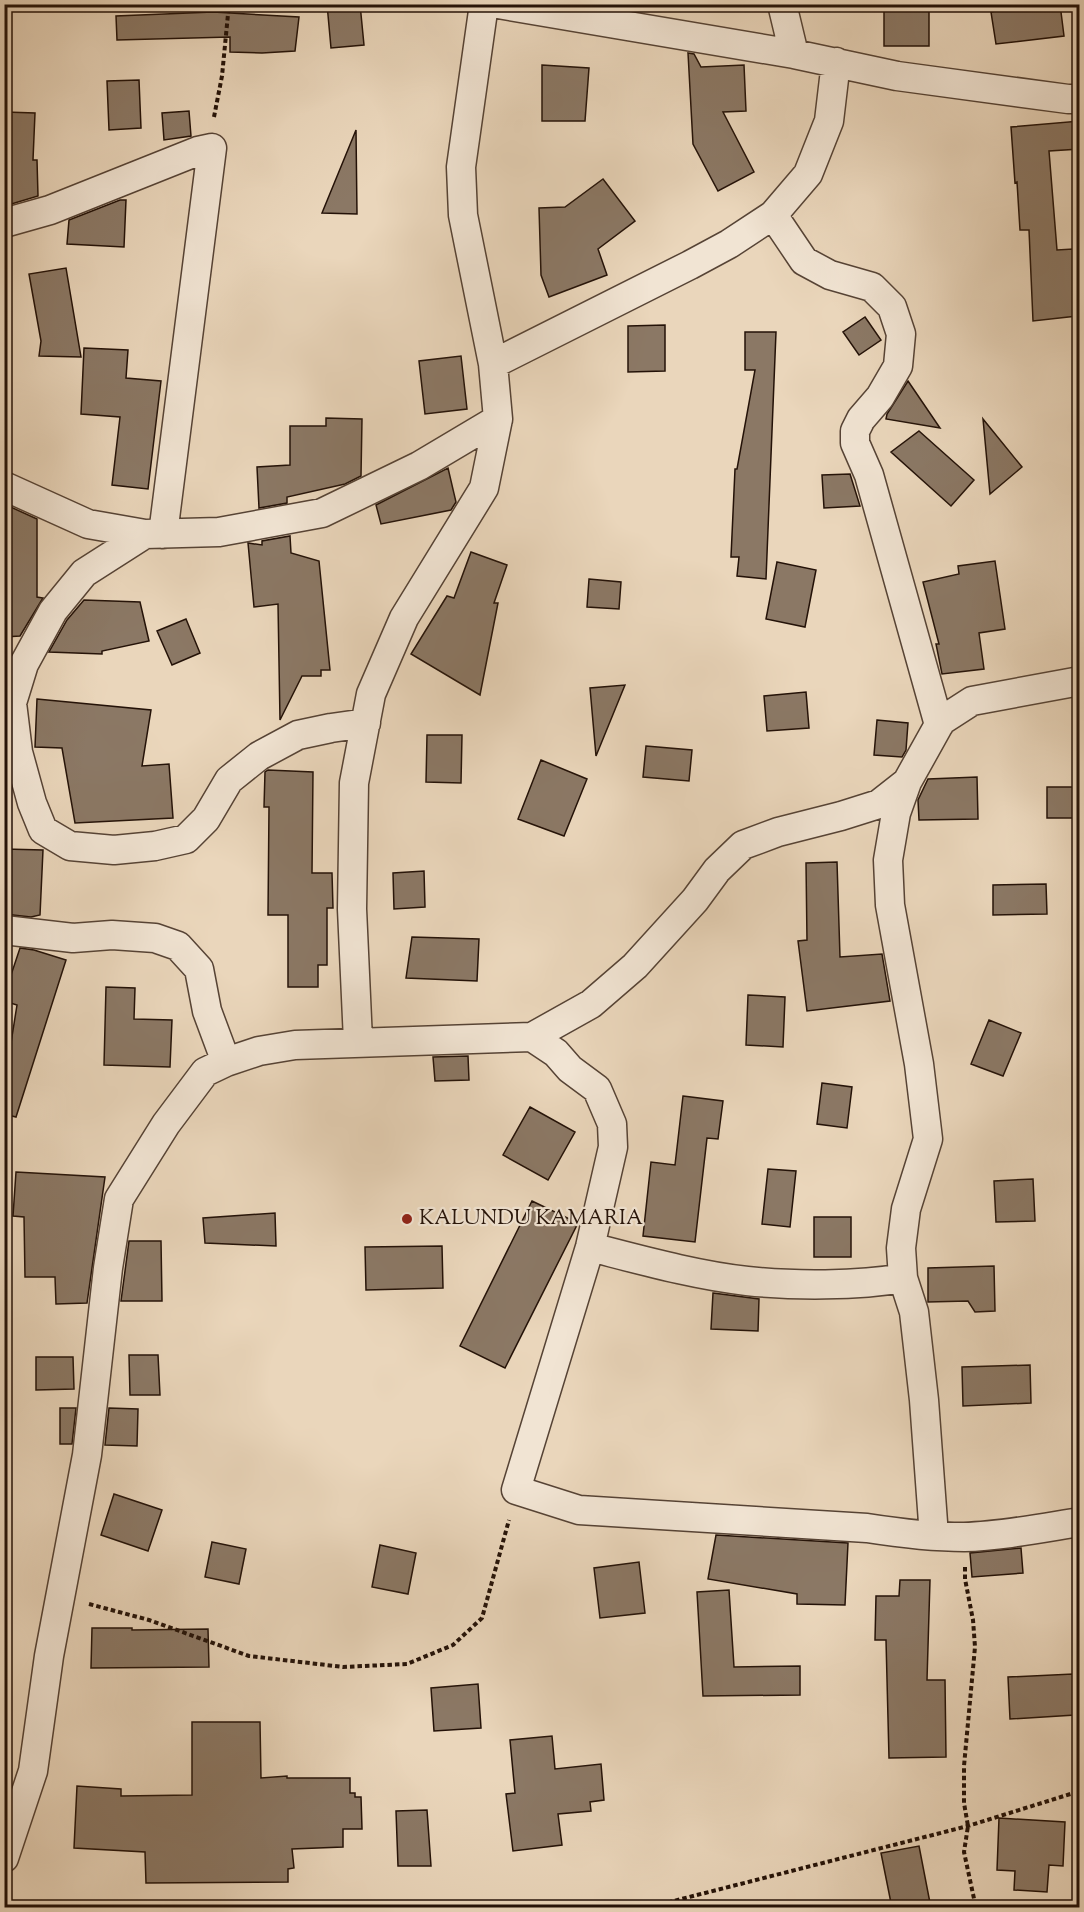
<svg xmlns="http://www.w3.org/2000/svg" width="1084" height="1912" font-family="'Sorts Mill Goudy',serif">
  <rect width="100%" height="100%" fill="#ead6bb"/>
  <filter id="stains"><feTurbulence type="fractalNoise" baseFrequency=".00333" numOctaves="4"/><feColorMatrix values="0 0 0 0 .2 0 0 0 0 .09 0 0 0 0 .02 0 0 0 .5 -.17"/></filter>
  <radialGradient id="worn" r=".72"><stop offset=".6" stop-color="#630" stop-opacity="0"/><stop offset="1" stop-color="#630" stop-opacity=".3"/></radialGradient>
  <!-- building -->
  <path fill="#8b7865" stroke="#241208" stroke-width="1.5" d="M 327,4 L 360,4 L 364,45 L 331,48 Z
    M 884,4 L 929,4 L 929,46 L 884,46 Z
    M 995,4 L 1060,4 L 1064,36 L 996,44 L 991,12 L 996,11 Z
    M 213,12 L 299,17 L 295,51 L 262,53 L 230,52 L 230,37 L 117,40 L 116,16 Z
    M 688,53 L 694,54 L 701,67 L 744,65 L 746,111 L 723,112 L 754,172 L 718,191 L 693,144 Z
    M 542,65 L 589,68 L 585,121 L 542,121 Z
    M 139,80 L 141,128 L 109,130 L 107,81 Z
    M 189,111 L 191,136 L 164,140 L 162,113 Z
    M 5,112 L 35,113 L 33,160 L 37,160 L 38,196 L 8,205 Z
    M 1080,121 L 1080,149 L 1049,151 L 1057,250 L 1073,249 L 1077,316 L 1033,321 L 1029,230 L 1020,230 L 1017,182 L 1015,183 L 1011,127 Z
    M 356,130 L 357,214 L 322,213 Z
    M 603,179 L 635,221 L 598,249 L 607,275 L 549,297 L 541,275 L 539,208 L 565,207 Z
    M 120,200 L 126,200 L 124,247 L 67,244 L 69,220 Z
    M 66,268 L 81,357 L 39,356 L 41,341 L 29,274 Z
    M 865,317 L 881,340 L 859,355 L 843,332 Z
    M 665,325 L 665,371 L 628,372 L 628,326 Z
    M 745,332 L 776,332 L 766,579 L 737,576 L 739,557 L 731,557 L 735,469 L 737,469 L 755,370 L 745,370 Z
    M 84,348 L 128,350 L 126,378 L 161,381 L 148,489 L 112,485 L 120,417 L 81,414 Z
    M 461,356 L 467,409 L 425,414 L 419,361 Z
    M 908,381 L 940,428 L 886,419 L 887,414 Z
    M 326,418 L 362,419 L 361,476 L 345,484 L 287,497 L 287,503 L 259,508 L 257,467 L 290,465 L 290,426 L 326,426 Z
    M 983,419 L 1022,467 L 990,494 Z
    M 919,431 L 974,480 L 951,506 L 891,452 Z
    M 448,468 L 456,502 L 451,510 L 381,524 L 376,505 Z
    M 850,474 L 860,506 L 824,508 L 822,475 Z
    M 4,504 L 37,519 L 37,597 L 43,598 L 20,636 L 4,637 Z
    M 290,536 L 291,553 L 319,561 L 330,670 L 321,670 L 321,676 L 302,676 L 280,720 L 278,604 L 254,607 L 248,543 L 262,545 L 262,541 Z
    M 471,552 L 507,565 L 494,603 L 498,603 L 480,695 L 411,654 L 447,596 L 454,598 Z
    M 995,561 L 1005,629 L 979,633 L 984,669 L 942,674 L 936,644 L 939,644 L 923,582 L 959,574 L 958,566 Z
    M 777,562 L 816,570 L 805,627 L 766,619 Z
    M 589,579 L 621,582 L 619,609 L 587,607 Z
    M 84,600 L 140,602 L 149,641 L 102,651 L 102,654 L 49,652 L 67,620 Z
    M 186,619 L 200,653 L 172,665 L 157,631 Z
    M 625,685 L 596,756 L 590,688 Z
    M 806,692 L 809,728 L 767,731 L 764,696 Z
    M 37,699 L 151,710 L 142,766 L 169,764 L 173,818 L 75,823 L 62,748 L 35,747 Z
    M 877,720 L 908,723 L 906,750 L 902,757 L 874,755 Z
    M 427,735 L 462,735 L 461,783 L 426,782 Z
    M 646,746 L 692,750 L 689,781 L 643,777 Z
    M 541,760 L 587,779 L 564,836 L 518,819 Z
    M 268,770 L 313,772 L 312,873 L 332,873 L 333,908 L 327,908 L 327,965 L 318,965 L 318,987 L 288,987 L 288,915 L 268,915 L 269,807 L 264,807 L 265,772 Z
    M 977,777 L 978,819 L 919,820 L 918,800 L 928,779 Z
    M 1047,787 L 1080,787 L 1080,818 L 1047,818 Z
    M 4,849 L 43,850 L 40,915 L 31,917 L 4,914 Z
    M 837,862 L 840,957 L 882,954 L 890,1001 L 807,1011 L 798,941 L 807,940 L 806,863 Z
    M 424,871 L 425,907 L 394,909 L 393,873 Z
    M 1046,884 L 1047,914 L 993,915 L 993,885 Z
    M 412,937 L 479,939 L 477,981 L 406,978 Z
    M 20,948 L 34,950 L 66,960 L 16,1117 L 4,1114 L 4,1087 L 17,1005 L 4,1001 L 4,996 Z
    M 106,987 L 135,988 L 134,1019 L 172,1020 L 170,1067 L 104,1065 Z
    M 748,995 L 785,997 L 783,1047 L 746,1045 Z
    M 989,1020 L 1021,1033 L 1003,1076 L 971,1064 Z
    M 468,1056 L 469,1080 L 435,1081 L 433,1057 Z
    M 822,1083 L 852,1087 L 847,1128 L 817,1124 Z
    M 683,1096 L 723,1101 L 718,1139 L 707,1138 L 695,1242 L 643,1236 L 651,1162 L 675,1165 Z
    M 530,1107 L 575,1132 L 548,1180 L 503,1155 Z
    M 768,1169 L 796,1171 L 790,1227 L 762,1224 Z
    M 16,1172 L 105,1177 L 87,1303 L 56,1304 L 55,1277 L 25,1277 L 24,1217 L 13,1216 Z
    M 1033,1179 L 1035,1221 L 996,1222 L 994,1181 Z
    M 532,1201 L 578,1223 L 505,1368 L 460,1346 Z
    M 275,1213 L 276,1246 L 205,1243 L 203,1218 Z
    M 814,1217 L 851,1217 L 851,1257 L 814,1257 Z
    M 129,1241 L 161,1241 L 162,1301 L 121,1301 Z
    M 442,1246 L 443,1288 L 366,1290 L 365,1247 Z
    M 994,1266 L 995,1311 L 975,1312 L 968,1301 L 928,1302 L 928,1268 Z
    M 713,1293 L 759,1299 L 758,1331 L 711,1329 Z
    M 129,1355 L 158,1355 L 160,1395 L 130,1395 Z
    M 36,1357 L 73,1357 L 74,1389 L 36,1390 Z
    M 1030,1365 L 1031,1403 L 963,1406 L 962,1367 Z
    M 60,1408 L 76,1408 L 72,1444 L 60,1444 Z
    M 109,1408 L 138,1409 L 137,1446 L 105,1445 Z
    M 114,1494 L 162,1510 L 148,1551 L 101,1535 Z
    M 716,1535 L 848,1543 L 845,1605 L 797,1604 L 797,1594 L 708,1579 Z
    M 212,1542 L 246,1549 L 239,1584 L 205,1577 Z
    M 380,1545 L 416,1553 L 408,1594 L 372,1587 Z
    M 1021,1548 L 1023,1573 L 972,1577 L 970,1553 Z
    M 639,1562 L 645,1613 L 600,1618 L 594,1568 Z
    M 900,1580 L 930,1580 L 927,1680 L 945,1680 L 946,1757 L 889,1758 L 886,1640 L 875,1640 L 876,1596 L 899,1596 Z
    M 729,1590 L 734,1667 L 800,1666 L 800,1695 L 703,1696 L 697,1592 Z
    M 92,1628 L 132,1628 L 132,1630 L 208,1629 L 209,1667 L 91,1668 Z
    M 1073,1674 L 1075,1715 L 1010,1719 L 1008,1677 Z
    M 478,1684 L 481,1728 L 434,1731 L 431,1688 Z
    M 192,1722 L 260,1722 L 261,1778 L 287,1776 L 287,1778 L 350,1778 L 350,1793 L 355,1793 L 355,1797 L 361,1797 L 362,1829 L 343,1829 L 343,1847 L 292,1849 L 294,1868 L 288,1869 L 288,1882 L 146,1883 L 145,1852 L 74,1848 L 77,1786 L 121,1789 L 121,1796 L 192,1795 Z
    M 552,1736 L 555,1769 L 601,1764 L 604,1800 L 590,1802 L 591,1811 L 558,1814 L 562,1845 L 513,1851 L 506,1794 L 515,1793 L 510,1740 Z
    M 427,1810 L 431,1866 L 398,1866 L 396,1811 Z
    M 999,1818 L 1065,1822 L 1063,1866 L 1049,1865 L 1047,1892 L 1014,1890 L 1015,1871 L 997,1870 Z
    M 919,1846 L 931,1908 L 892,1908 L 881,1853 Z"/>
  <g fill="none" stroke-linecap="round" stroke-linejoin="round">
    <defs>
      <path id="minor" d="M 498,4 L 794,54 L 897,76 L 1068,99 L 1080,99
        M 782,4 L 794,54
        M 773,215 L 804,261 L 830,275 L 872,287 L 892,307 L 901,334 L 898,366 L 880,397 L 861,419 L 855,431 L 855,443 L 869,475 L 939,725
        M 4,223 L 50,210 L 198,151 L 212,148 L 163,534
        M 493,364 L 690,265 L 729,244 L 773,215 L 808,174 L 829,121 L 836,62
        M 4,486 L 88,524 L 145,534 L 219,532 L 322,513 L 419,466 L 498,419 L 493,364 L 463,215 L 461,167 L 484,4
        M 145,534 L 84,573 L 53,611 L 24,664 L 12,703 L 18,752 L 32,803 L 43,830 L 70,846 L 114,850 L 155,846 L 186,839 L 206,819 L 229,780 L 259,756 L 298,735 L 331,728 L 366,723
        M 907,782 L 896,813 L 888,860 L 890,905 L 919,1064 L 928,1139 L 906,1209 L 901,1248 L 903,1278 L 914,1312 L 924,1400 L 934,1536
        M 4,930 L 73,938 L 112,935 L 155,938 L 178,946 L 199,969 L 207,1011 L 226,1062
        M 532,1037 L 556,1053 L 570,1069 L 597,1089 L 612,1124 L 613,1147 L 590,1247 L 516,1490 L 579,1510 L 867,1528 C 899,1533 931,1537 964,1537 C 1002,1536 1042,1528 1080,1522
        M 358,1041 L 352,909 L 354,783 L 371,694 L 404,618 L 484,488 L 498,419
        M 590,1247 C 641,1260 694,1275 747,1281 C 793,1286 858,1286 903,1278
        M 4,1858 L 33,1771 L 49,1656 L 87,1455 L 108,1268 L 119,1199 L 166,1124 L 205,1072 L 226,1062 L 259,1051 L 295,1045 L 532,1037 L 591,1004 L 635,966 L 695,900 L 717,870 L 743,845 L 778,832 L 841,816 L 879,804 L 907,782 L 941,721 L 972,701 L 1080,681"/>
    </defs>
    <!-- minor casing -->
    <use href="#minor" stroke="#564335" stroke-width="31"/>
    <!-- path -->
    <path stroke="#241208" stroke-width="4" stroke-dasharray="4.5 3" stroke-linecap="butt" d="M 214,117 L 222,76 L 229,4
      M 965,1567 L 965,1579 L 973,1620 L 975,1647 L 964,1766 L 964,1803 L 968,1826 L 964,1852 L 976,1908
      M 89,1604 L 149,1620 L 249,1656 L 343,1667 L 407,1664 L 453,1645 L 482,1618 L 509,1520
      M 646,1908 L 968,1826 L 1080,1791"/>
    <!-- minor -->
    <use href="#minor" stroke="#f1e4d3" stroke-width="28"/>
  </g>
  <!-- markers -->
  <circle fill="#8f2418" stroke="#f1e4d3" stroke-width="2" cx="407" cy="1219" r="6"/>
  <g text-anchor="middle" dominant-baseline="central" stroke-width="4.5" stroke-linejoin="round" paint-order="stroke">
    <!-- poi labels -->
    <g font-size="21" fill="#241208" stroke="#f1e4d3" text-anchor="start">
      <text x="419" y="1219">KALUNDU KAMARIA</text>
    </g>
  </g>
  <!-- margin -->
  <rect width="1084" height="1912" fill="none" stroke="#ead6bb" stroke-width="24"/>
  <rect x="6" y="6" width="1072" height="1900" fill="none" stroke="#241208" stroke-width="3"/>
  <rect x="12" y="12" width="1060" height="1888" fill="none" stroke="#241208" stroke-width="1.5"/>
  <rect width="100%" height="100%" filter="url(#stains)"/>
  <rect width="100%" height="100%" fill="url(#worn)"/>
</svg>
